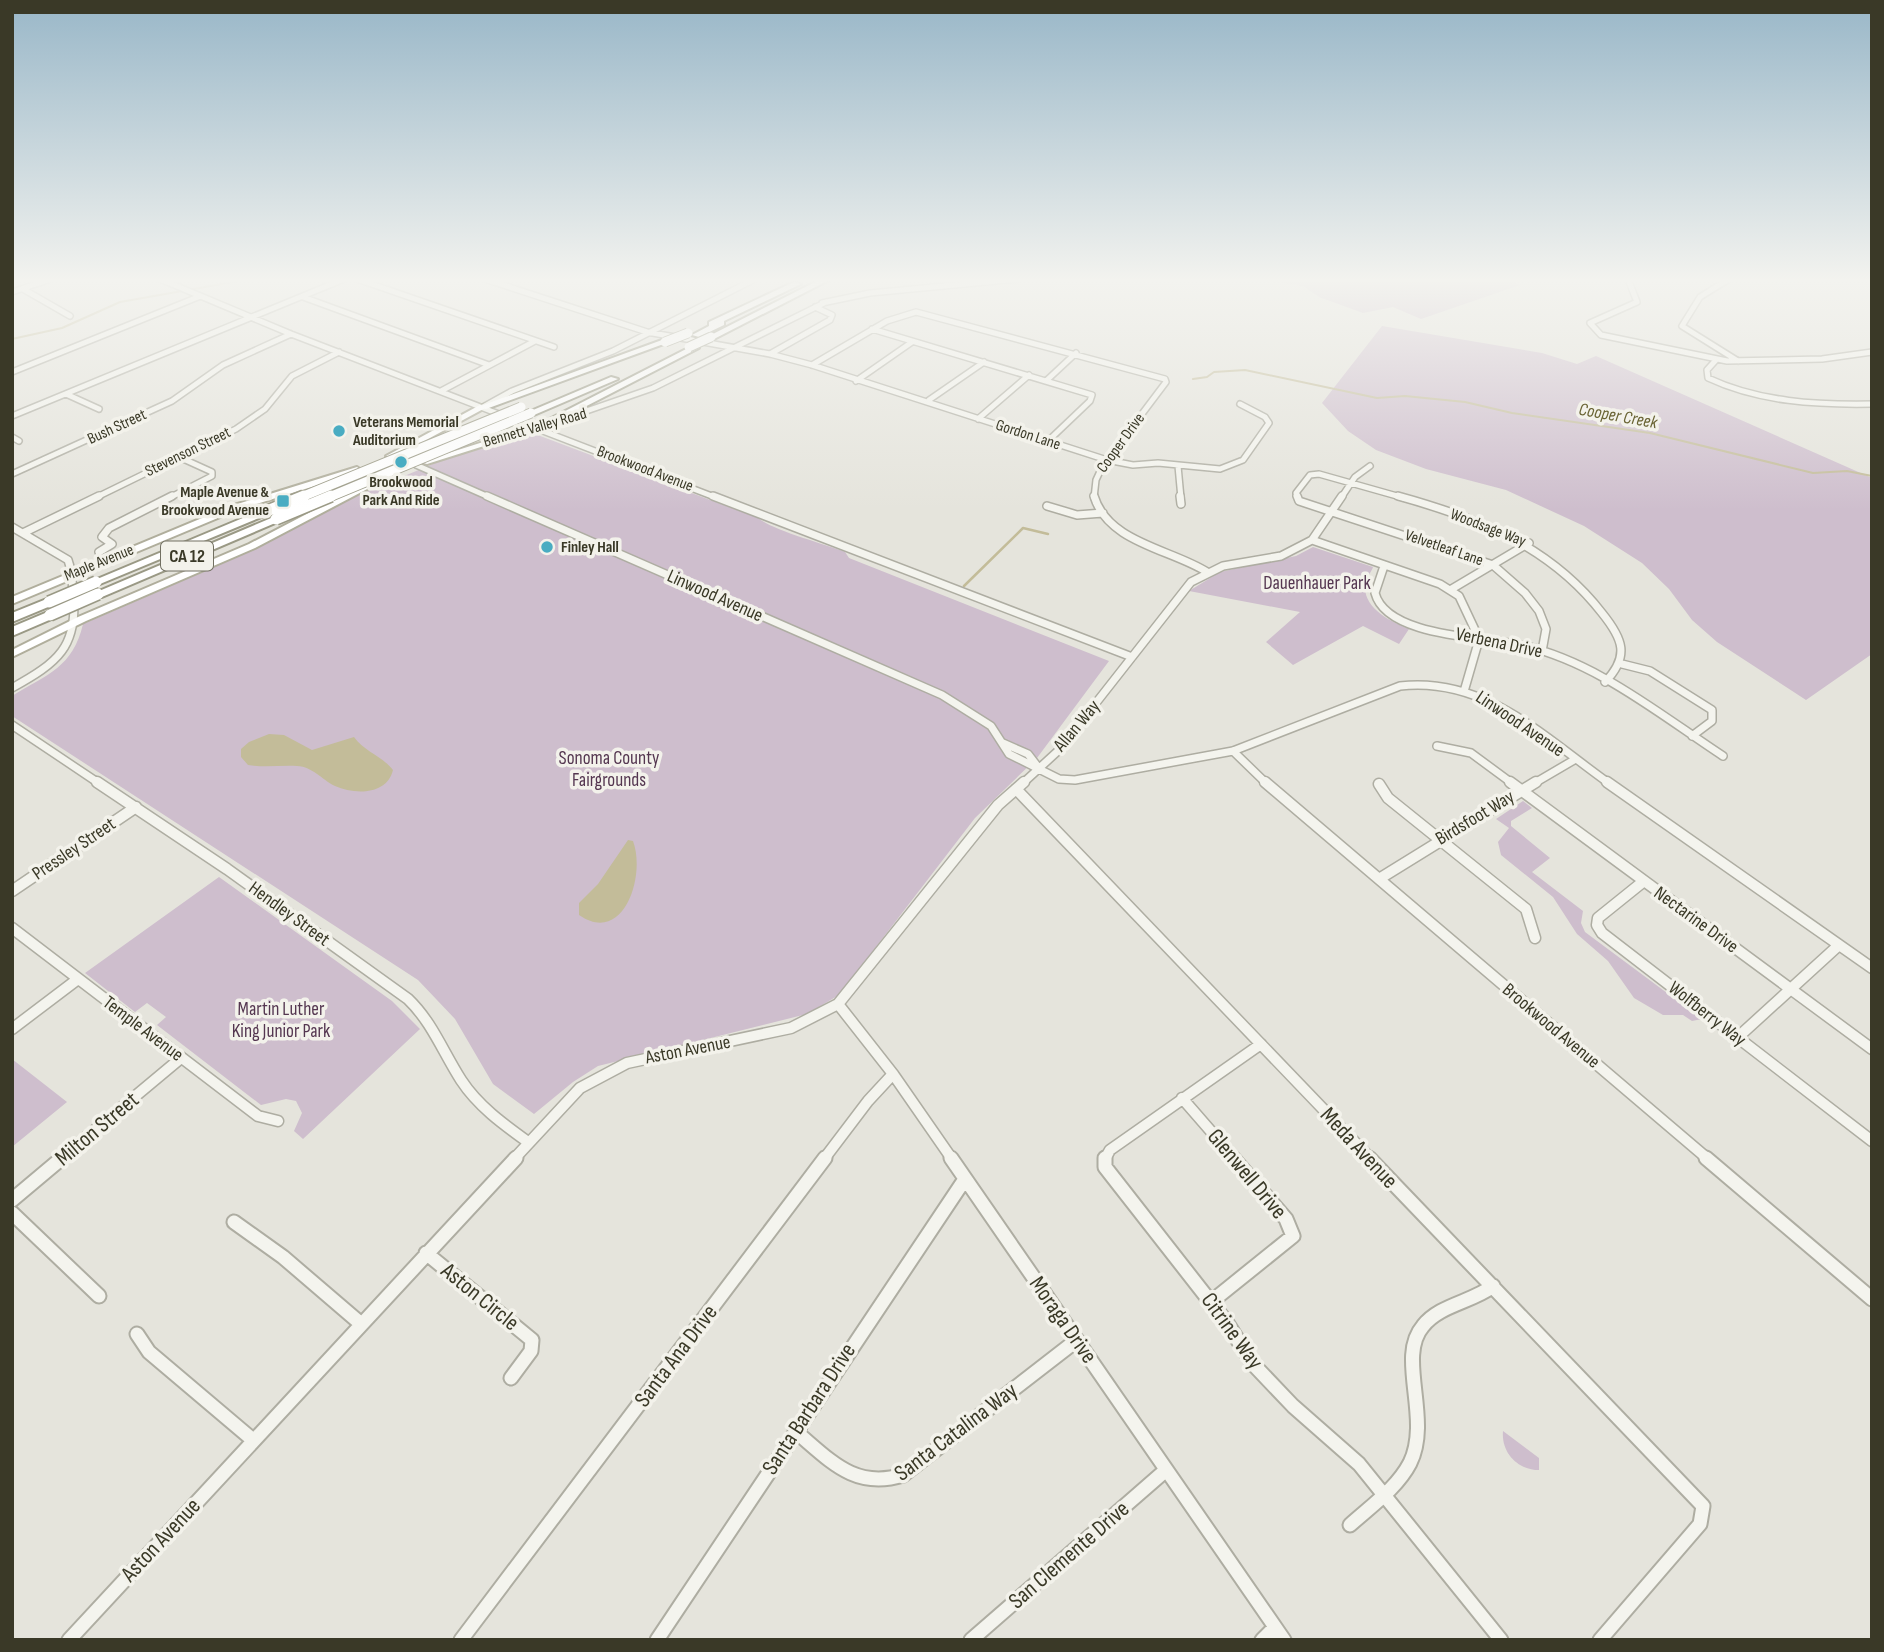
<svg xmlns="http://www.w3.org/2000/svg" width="1884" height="1652" font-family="'Sofia Sans Condensed',sans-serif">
  <rect width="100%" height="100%" fill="#e5e4dc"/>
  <!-- green -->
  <path fill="#cebecd" d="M 1261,279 L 1506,279 L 1520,285 L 1421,319 L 1393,307 L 1363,313 L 1319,297 L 1303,286 Z
    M 1382,326 L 1542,353 L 1577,364 L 1596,356 L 1872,478 L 1872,654 L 1806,700 L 1717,642 L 1692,620 L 1669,589 L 1642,563 L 1584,526 L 1506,490 L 1426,469 L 1376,450 L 1348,431 L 1322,403 Z
    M 535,434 L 758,518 C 774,531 822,543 845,552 L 849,558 L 1109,661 L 1037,758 L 975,818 L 839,995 L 807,1014 L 598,1066 L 573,1082 L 534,1114 L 493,1084 L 455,1019 L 418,980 L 12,716 L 12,696 C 48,674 73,667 83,624 L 244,554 L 345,501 L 447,458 Z
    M 1313,547 L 1373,567 C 1372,571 1365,579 1365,586 C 1364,609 1392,622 1409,629 L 1399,644 L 1363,626 L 1293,665 L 1266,642 L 1300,612 L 1189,591 L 1220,572 L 1296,556 Z
    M 1523,801 L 1532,808 L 1511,821 L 1511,826 L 1550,858 L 1532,872 L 1583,911 L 1581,923 L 1585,932 L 1702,1019 L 1692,1021 L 1683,1015 L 1663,1015 L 1634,998 L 1608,961 L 1577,934 L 1553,897 L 1501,855 L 1498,842 L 1509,828 L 1496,819 Z
    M 219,877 L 392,1001 L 420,1029 L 303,1139 L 294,1131 L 302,1113 L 296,1101 L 286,1099 L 261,1105 L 157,1025 L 166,1017 L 147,1003 L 135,1012 L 85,973 Z
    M 12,1059 L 67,1102 L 12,1147 Z
    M 1503,1431 L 1539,1458 L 1539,1470 C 1518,1470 1501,1453 1503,1431 Z"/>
  <!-- water -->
  <path fill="#c3bc99" d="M 269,734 L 284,735 L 312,750 L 354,737 C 365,752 382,756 393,770 C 387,795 355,795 335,786 C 321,779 313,767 297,766 C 281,765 265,768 248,765 L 241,757 L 241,749 L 249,742 Z
    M 628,840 L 633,841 C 646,875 624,946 579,915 L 579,903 L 598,884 Z"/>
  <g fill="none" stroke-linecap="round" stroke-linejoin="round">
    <!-- stream-far1 -->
    <path stroke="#c3bc99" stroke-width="2" d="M 12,339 L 62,328 L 120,302 L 250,279
      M 1193,379 L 1207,377 L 1214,372 L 1245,370 L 1377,398 L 1405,396 L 1465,402 L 1512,413 L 1650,433 L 1813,473 L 1847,471 L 1872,476"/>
    <!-- stream -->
    <path stroke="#c3bc99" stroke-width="2.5" d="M 964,586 L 1023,528 L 1048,534"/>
    <defs>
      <path id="minor-far3" d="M 160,279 L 291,334 L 717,498
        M 357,279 L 554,347
        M 485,279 L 647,332 L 770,354 L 812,365 L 1107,460 L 1133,465 L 1158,463 L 1220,469 L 1243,460 L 1269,423 L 1265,417 L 1240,404
        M 1628,279 L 1637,302 L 1590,323 L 1601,335 L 1727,361 L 1822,359 L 1872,352
        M 1729,279 L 1700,297 L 1682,326 L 1738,361
        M 23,289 L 70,316
        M 12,292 L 51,279
        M 303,297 L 489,365
        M 822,303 L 870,293 L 1019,279
        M 872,329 L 1092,395 L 1090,401 L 1048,441
        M 770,354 L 830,320 L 832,315 L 815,307
        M 1716,360 L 1707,370 L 1708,378 C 1759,402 1817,405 1872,404
        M 812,365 L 887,321 L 916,312 L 1165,379 L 1166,382 L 1102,467 L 1096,480 L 1094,498
        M 12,372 L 198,297
        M 1047,380 L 1076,353
        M 856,381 L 912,342
        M 441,391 L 535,341
        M 66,394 L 99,409
        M 929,400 L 984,362
        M 483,407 L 512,391 L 613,351 L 755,279
        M 12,416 L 344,279
        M 978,419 L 1029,375
        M 543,426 L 653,388 L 826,302
        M 12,437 L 19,441
        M 416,465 L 491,498
        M 1178,466 L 1181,498
        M 12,474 L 172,401 L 223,365 L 291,334
        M 95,498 L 236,429 L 265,409 L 292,376 L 339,352
        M 169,498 L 212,476 L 212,472 L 179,457
        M 1298,498 L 1296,493 L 1310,475 L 1319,474 L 1404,498
        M 1341,498 L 1355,477 L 1370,466"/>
      <path id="minor-far2" d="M 487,496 L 942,695 L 991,726 L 1009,754 L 1059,779 L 1075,780 L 1233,751 L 1400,686 C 1485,676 1545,738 1610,784
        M 713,496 L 1132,657
        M 1094,496 C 1108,543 1171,549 1207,572
        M 1180,496 L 1181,504
        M 1297,496 L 1299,501 L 1493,565 L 1525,593 L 1539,611 L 1546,629 L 1542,651
        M 1398,496 C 1478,518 1550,546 1602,613 C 1623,639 1630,656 1605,682
        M 1047,506 L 1077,515 L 1103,513
        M 12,527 L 68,560 C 72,571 72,581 73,592 C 79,647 57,663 12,688
        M 23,533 L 99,496
        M 1312,540 L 1440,584 L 1459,596 L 1475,630 L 1478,643 L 1465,688
        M 99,552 L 112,544 L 102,537 L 109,528 L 172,496
        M 1384,566 L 1375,593 C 1386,636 1480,637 1516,644 C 1593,659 1659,714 1723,756
        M 1450,590 L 1529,543
        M 1622,664 L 1650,671 L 1712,710 L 1712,721 L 1692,736
        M 12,725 L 100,784
        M 1003,743 L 1028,754 L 1038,767
        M 1437,746 L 1471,753 L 1513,784
        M 1233,751 L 1267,784
        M 1022,784 L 1059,750 L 1191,582 L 1223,566 L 1281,556 L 1312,540 L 1342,496
        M 1533,784 L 1574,760"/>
      <path id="minor-far1" d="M 97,782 L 227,869 L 408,999 C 432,1022 443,1052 461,1080 C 478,1106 503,1124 528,1142
        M 1265,782 L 1708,1159
        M 1510,782 L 1872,1049
        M 1607,782 L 1872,968
        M 1379,784 L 1388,798 L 1526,909 L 1535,938
        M 1016,789 L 1371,1159
        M 1379,879 L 1536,782
        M 1644,881 L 1598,918 L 1597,925 L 1602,933 L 1872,1141
        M 12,891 L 136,807
        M 12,928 L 258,1116 L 278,1121
        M 838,1004 L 893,1074 L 952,1159
        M 12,1029 L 78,979
        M 1737,1038 L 1839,945
        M 1182,1098 L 1235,1159
        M 60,1159 L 181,1058
        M 514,1159 L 580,1088 L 627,1063 L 791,1028 L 838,1004 L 998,805 L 1024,782
        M 824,1159 L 868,1101 L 893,1074
        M 1105,1159 L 1110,1150 L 1261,1044"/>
      <path id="minor" d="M 951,1158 L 1284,1640
        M 1105,1158 L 1105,1167 L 1227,1323 L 1253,1364 L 1293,1406 L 1359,1464 L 1501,1640
        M 1369,1158 L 1703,1506 L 1700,1524 L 1600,1640
        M 1706,1158 L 1872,1299
        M 12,1200 L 62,1158
        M 12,1213 L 99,1296
        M 234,1222 L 283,1257 L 360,1323
        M 426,1253 L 532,1340 L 531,1351 L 511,1378
        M 1211,1302 L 1293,1236 L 1286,1219 L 1233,1158
        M 137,1334 L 149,1352 L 253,1440
        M 795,1431 C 830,1460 854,1490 903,1475 L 1077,1340
        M 1350,1525 C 1371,1506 1397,1488 1410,1463 C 1432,1418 1396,1357 1423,1326 C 1439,1305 1472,1302 1493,1286
        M 69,1640 L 516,1158
        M 461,1640 L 825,1158
        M 657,1640 L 965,1179
        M 971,1640 L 1166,1470
        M 1262,1640 L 1275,1627"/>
      <path id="major" d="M 480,405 L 487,407 L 393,458 L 386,456 Z
        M 534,426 L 541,428 L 427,464 L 420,462 Z
        M 357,467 L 361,470 L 360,472 L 237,510 L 12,604 L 12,597 L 231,506 Z
        M 368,482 L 372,485 L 371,487 L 255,548 L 86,621 L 12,657 L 12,650 L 78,617 L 249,544 Z"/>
      <path id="highway" d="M 821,279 L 831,279 L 714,339 L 707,337 Z
        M 794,282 L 801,284 L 724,321 L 724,325 L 699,337 L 692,335 L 709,326 L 709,322 Z
        M 662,340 L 669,342 L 486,409 L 478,407 Z
        M 692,346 L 699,348 L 540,430 L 532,428 Z
        M 611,377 L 618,379 L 534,415 L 526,413 Z
        M 267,508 L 271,509 L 271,513 L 100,584 L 92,584 L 90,582 Z
        M 276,516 L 280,517 L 280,521 L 102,597 L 94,597 L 92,594 Z
        M 49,598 L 55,602 L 53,605 L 12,622 L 12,613 Z
        M 50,611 L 56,615 L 54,618 L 12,636 L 12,627 Z"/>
    </defs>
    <!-- minor-far3 casing -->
    <use href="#minor-far3" stroke="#aeada2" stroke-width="8"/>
    <!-- minor-far2 casing -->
    <use href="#minor-far2" stroke="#aeada2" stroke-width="10"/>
    <!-- minor-far1 casing -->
    <use href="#minor-far1" stroke="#aeada2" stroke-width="13"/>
    <!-- minor casing -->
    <use href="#minor" stroke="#aeada2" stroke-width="17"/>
    <!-- major casing -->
    <use href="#major" stroke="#b0ae9c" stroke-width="4"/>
    <!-- highway casing -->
    <use href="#highway" stroke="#9a9985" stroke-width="4"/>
    <!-- minor-far3 -->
    <use href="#minor-far3" stroke="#f4f4ee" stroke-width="5"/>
    <!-- minor-far2 -->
    <use href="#minor-far2" stroke="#f4f4ee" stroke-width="7"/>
    <!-- minor-far1 -->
    <use href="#minor-far1" stroke="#f4f4ee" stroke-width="10"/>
    <!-- minor -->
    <use href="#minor" stroke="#f4f4ee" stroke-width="13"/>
    <!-- major -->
    <use href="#major" fill="#fff" fill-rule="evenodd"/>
    <!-- highway -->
    <use href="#highway" fill="#fff" fill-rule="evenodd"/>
    <defs>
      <path id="highway-bridge-far1" d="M 665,342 L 688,333
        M 689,347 L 711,337
        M 299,498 L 521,407
        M 327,498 L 531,413"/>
      <path id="highway-bridge" d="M 267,511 L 304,496
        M 276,519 L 331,496
        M 49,602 L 96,582
        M 50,615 L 98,594"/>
    </defs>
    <!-- highway-bridge-far1 casing -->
    <use href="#highway-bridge-far1" stroke="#9a9985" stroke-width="11" stroke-linecap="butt"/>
    <!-- highway-bridge casing -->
    <use href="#highway-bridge" stroke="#9a9985" stroke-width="14" stroke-linecap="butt"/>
    <!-- highway-bridge-far1 -->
    <use href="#highway-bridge-far1" stroke="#fff" stroke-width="9"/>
    <!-- highway-bridge -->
    <use href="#highway-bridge" stroke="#fff" stroke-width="11"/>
  </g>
  <!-- sky -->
  <linearGradient id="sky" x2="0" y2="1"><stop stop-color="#99b7c8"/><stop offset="0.55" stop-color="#f3f3ef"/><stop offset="1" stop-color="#f3f3ef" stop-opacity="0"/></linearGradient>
  <rect width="1884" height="510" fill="url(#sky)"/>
  <!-- markers -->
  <g fill="#49acc2" stroke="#f3f2eb" stroke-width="2.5">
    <circle cx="339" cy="431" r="7"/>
    <circle cx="401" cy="462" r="7"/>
    <rect x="276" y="494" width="14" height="14" rx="3.5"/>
    <circle cx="547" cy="547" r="7"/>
  </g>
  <g text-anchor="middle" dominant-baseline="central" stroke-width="7" stroke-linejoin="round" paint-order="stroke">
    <!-- far-poi labels -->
    <g font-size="16" font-weight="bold" fill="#3a3927" stroke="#f3f2eb" text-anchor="start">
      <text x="353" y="422">Veterans Memorial<tspan x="353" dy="18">Auditorium</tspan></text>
      <text x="401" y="482" text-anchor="middle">Brookwood<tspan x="401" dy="18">Park And Ride</tspan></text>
      <text x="269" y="492" text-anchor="end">Maple Avenue &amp;<tspan x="269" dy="18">Brookwood Avenue</tspan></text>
      <text x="561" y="547">Finley Hall</text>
    </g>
    <!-- far-street labels -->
    <g font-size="16" fill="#3a3927" stroke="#f3f2eb">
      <text transform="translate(117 427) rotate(-25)">Bush Street</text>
      <text transform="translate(535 428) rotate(-16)">Bennett Valley Road</text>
      <text transform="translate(1028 435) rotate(18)">Gordon Lane</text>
      <text transform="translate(1121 443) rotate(-54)">Cooper Drive</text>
      <text transform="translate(188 452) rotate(-26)">Stevenson Street</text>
      <text transform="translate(645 469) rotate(21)">Brookwood Avenue</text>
      <text transform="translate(1488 528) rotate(21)">Woodsage Way</text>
      <text transform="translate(1444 548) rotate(19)">Velvetleaf Lane</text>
      <text transform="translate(99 563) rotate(-22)">Maple Avenue</text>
    </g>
    <!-- far-water labels -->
    <g font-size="18" font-style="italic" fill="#6a6435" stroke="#f3f2eb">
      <text transform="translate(1618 416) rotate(10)">Cooper Creek</text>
    </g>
    <!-- shield labels -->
    <rect fill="#f3f2eb" stroke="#727062" stroke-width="2" x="161" y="541.5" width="52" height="29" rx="5"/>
    <g font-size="18" font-weight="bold" fill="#3a3927">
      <text x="187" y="556">CA 12</text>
    </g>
    <!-- park labels -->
    <g font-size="19" fill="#543650" stroke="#f3f2eb">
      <text x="1317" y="583">Dauenhauer Park</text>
      <text x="609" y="758">Sonoma County<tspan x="609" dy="22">Fairgrounds</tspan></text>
      <text x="281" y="1009">Martin Luther<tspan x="281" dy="22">King Junior Park</tspan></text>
    </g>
    <!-- street labels -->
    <g font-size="19" fill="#3a3927" stroke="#f3f2eb">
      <text transform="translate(715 596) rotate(24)">Linwood Avenue</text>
      <text transform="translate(1499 643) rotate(12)">Verbena Drive</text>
      <text transform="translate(1520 724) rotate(34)">Linwood Avenue</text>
      <text transform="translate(1077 726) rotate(-50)">Allan Way</text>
      <text transform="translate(1475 818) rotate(-31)">Birdsfoot Way</text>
      <text transform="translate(74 849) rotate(-34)">Pressley Street</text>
      <text transform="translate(289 914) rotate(36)">Hendley Street</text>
      <text transform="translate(1696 920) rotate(36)">Nectarine Drive</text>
      <text transform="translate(1707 1014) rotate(38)">Wolfberry Way</text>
      <text transform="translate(1551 1026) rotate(40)">Brookwood Avenue</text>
      <text transform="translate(143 1029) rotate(37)">Temple Avenue</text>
      <text transform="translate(688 1050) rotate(-11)">Aston Avenue</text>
    </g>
    <!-- near-street labels -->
    <g font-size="23" fill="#3a3927" stroke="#f3f2eb">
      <text transform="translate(97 1129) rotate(-40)">Milton Street</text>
      <text transform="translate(1359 1148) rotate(47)">Meda Avenue</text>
      <text transform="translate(1247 1174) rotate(50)">Glenwell Drive</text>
      <text transform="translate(480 1297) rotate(39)">Aston Circle</text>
      <text transform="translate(1063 1320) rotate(55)">Moraga Drive</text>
      <text transform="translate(1232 1331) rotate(54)">Citrine Way</text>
      <text transform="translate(676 1356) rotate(-53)">Santa Ana Drive</text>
      <text transform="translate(809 1409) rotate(-57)">Santa Barbara Drive</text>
      <text transform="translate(956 1432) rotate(-37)">Santa Catalina Way</text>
      <text transform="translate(161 1540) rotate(-47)">Aston Avenue</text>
      <text transform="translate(1069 1555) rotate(-41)">San Clemente Drive</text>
    </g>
  </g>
  <!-- border -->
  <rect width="1884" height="1652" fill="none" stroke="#3a3927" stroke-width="28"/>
</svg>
